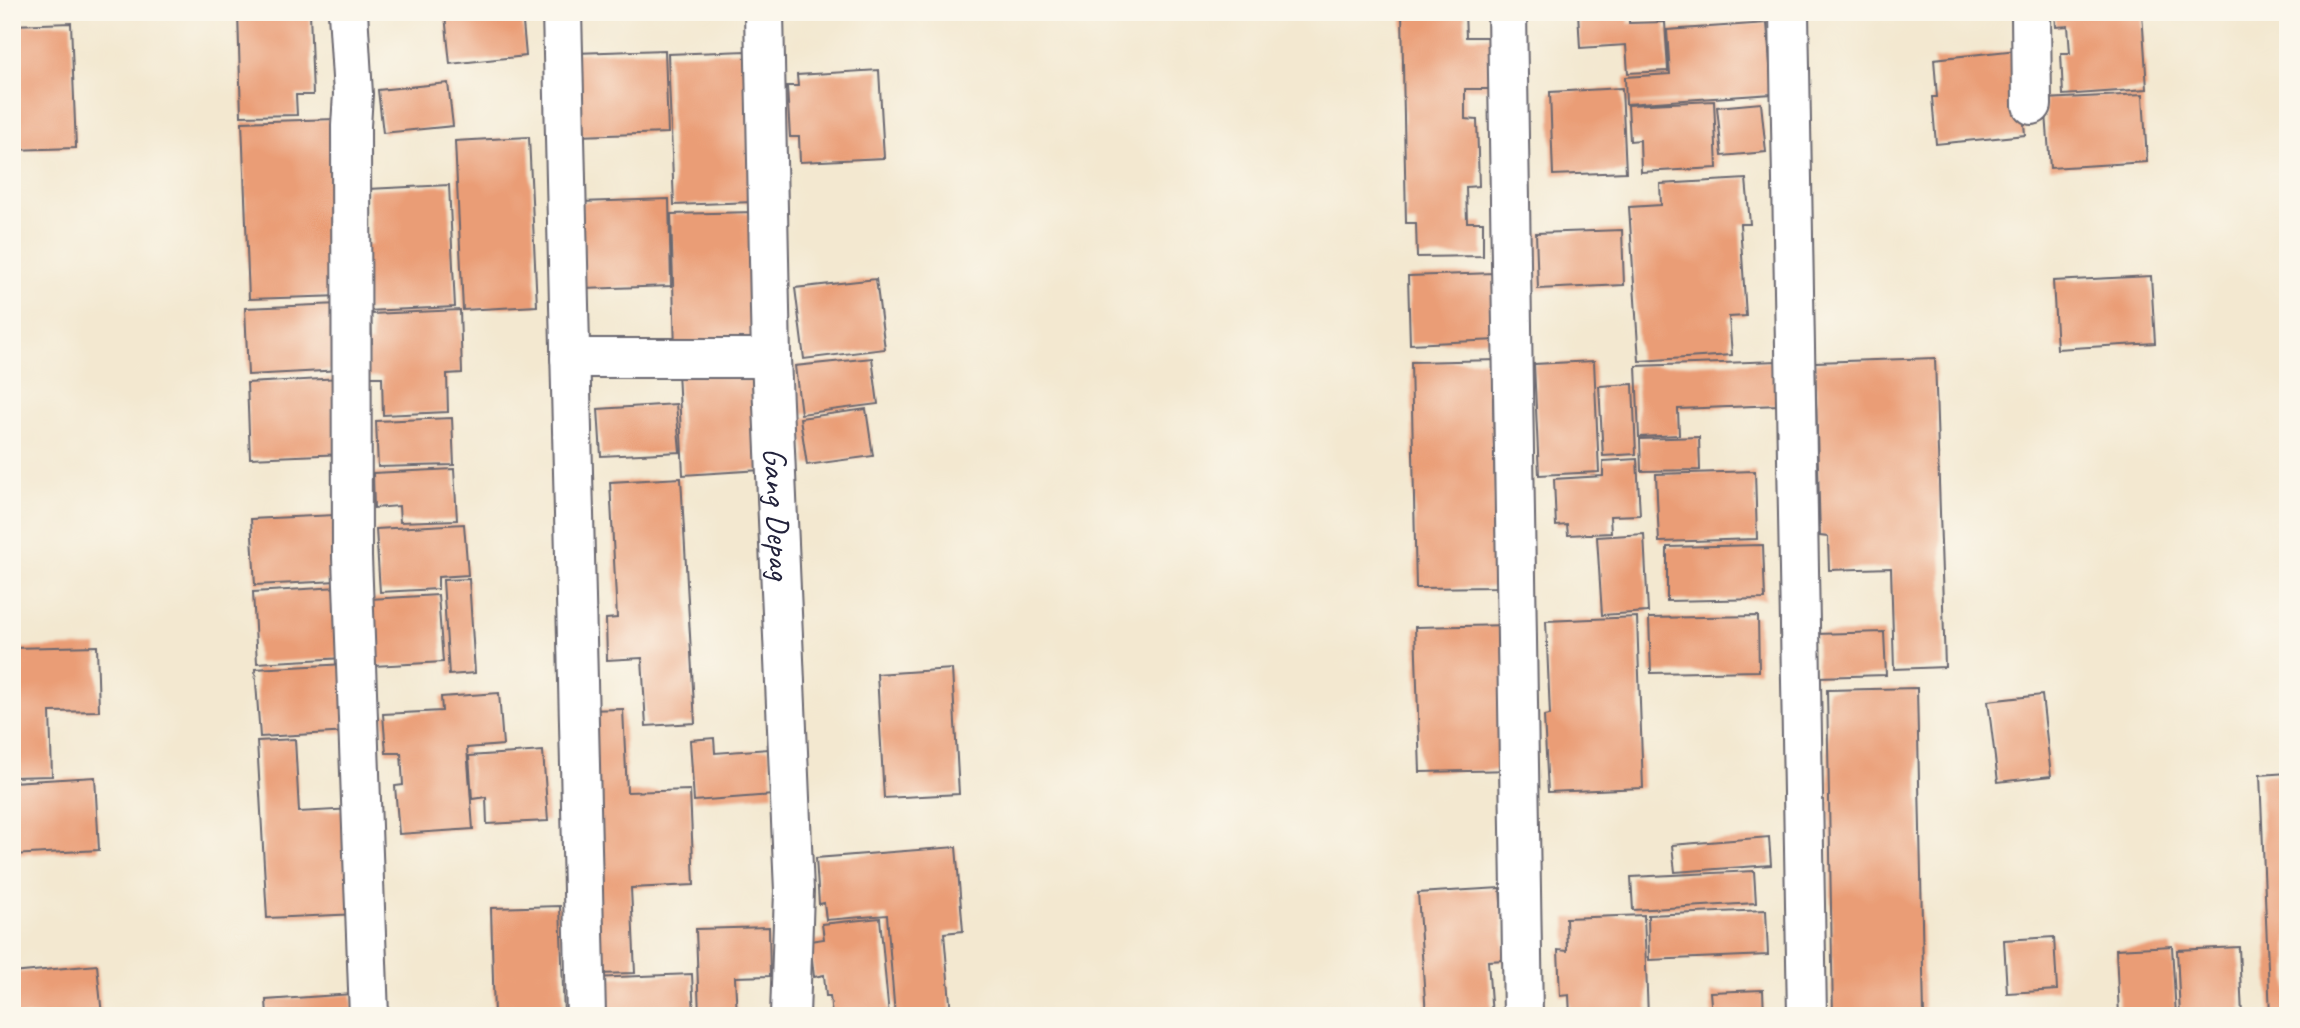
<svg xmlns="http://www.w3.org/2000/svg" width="2300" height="1028" font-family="Caveat,sans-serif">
  <rect width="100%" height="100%" fill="#fbf7ec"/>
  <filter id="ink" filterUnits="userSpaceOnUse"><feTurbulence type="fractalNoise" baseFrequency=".0143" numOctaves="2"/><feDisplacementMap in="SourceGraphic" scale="14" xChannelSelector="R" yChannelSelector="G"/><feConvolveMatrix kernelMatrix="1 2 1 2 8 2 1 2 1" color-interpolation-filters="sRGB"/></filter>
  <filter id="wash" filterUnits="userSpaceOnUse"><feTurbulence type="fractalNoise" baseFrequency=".00686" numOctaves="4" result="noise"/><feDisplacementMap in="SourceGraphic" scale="28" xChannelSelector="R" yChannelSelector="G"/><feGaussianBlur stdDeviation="1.57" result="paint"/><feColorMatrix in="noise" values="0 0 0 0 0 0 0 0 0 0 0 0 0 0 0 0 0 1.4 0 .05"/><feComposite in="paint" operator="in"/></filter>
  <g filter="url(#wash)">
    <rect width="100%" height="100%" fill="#f3e8d0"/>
    <g id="blocks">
      <!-- building -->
      <path fill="#ea9d76" d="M 238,12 L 310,12 L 313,95 L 296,95 L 297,115 L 241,116 Z
        M 471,12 L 522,12 L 526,56 L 450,64 L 445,15 Z
        M 1402,12 L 1465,12 L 1466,37 L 1494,37 L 1495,89 L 1465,89 L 1465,119 L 1477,120 L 1479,186 L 1466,187 L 1467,222 L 1483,222 L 1483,256 L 1417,257 L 1416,223 L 1406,223 Z
        M 1578,12 L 1629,12 L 1629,23 L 1665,22 L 1668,71 L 1628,73 L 1626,45 L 1580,48 Z
        M 1659,12 L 1720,12 L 1720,14 L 1659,18 Z
        M 2055,12 L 2142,12 L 2147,89 L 2063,95 L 2061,53 L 2070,53 L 2068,26 L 2056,27 Z
        M 71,23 L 76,148 L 12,150 L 12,25 Z
        M 1767,23 L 1772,94 L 1626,104 L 1625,77 L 1670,74 L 1667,30 Z
        M 665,50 L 668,133 L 577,136 L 575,53 Z
        M 2017,50 L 2025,135 L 1936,144 L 1932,97 L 1937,97 L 1934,59 Z
        M 746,51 L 753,202 L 674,205 L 668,54 Z
        M 879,70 L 884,158 L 800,162 L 799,137 L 790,137 L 787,86 L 798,86 L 797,75 Z
        M 448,83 L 453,126 L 383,133 L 378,90 Z
        M 1622,88 L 1626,172 L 1553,175 L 1550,92 Z
        M 2143,94 L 2147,162 L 2050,168 L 2045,99 Z
        M 1714,101 L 1717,168 L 1641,172 L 1640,140 L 1630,141 L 1628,105 Z
        M 1761,103 L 1766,152 L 1722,156 L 1717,107 Z
        M 336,119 L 342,296 L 249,299 L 242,122 Z
        M 529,137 L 537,306 L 463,310 L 455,141 Z
        M 1746,179 L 1750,224 L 1740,224 L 1746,316 L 1729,317 L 1732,355 L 1639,361 L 1629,207 L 1661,205 L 1660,184 Z
        M 449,185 L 455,307 L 366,311 L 363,244 L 371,244 L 368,189 Z
        M 669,199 L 671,286 L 583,289 L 581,202 Z
        M 754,212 L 758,346 L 675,349 L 671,214 Z
        M 1622,230 L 1624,285 L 1538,289 L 1536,233 Z
        M 1494,273 L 1497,340 L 1410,344 L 1408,276 Z
        M 2151,276 L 2155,343 L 2057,349 L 2053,281 Z
        M 876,279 L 885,349 L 804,359 L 795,288 Z
        M 339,304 L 342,370 L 248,375 L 245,308 Z
        M 460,310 L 462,373 L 447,374 L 448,412 L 383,415 L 382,377 L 368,377 L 367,343 L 372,343 L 371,314 Z
        M 872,358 L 878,404 L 801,414 L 795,366 Z
        M 1935,358 L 1945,667 L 1894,669 L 1891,568 L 1829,570 L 1828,537 L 1820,536 L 1815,362 Z
        M 1499,360 L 1500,399 L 1493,398 L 1497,587 L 1416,588 L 1411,362 Z
        M 1594,361 L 1599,472 L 1539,475 L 1534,364 Z
        M 1778,361 L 1779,405 L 1678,409 L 1679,435 L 1639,437 L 1636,366 Z
        M 756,366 L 761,470 L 683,475 L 678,371 Z
        M 341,378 L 344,454 L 250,458 L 247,383 Z
        M 1633,384 L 1636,454 L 1603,456 L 1599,386 Z
        M 676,404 L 680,452 L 601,456 L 598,409 Z
        M 866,409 L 873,456 L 807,465 L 800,418 Z
        M 452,418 L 454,465 L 378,467 L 376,421 Z
        M 1699,437 L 1700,470 L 1641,471 L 1640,439 Z
        M 1637,459 L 1640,515 L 1610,516 L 1611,533 L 1568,535 L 1567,525 L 1556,526 L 1554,479 L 1603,476 L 1603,461 Z
        M 454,469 L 457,520 L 400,522 L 399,506 L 374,508 L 373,473 Z
        M 1755,471 L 1757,539 L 1659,542 L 1656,474 Z
        M 681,478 L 695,723 L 646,726 L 642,658 L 607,660 L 606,619 L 617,618 L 610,482 Z
        M 335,515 L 338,581 L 255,585 L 251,519 Z
        M 464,524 L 468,575 L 438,577 L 438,589 L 380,592 L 376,529 Z
        M 1644,534 L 1648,612 L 1602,615 L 1597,537 Z
        M 1763,545 L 1765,599 L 1667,601 L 1667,547 Z
        M 469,579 L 475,673 L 449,675 L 443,580 Z
        M 339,587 L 344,658 L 257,663 L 253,592 Z
        M 438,595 L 443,662 L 374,666 L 370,599 Z
        M 1758,616 L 1759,671 L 1651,673 L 1649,618 Z
        M 1637,617 L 1643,788 L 1548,792 L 1544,716 L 1550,715 L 1546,621 Z
        M 1510,625 L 1515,770 L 1420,772 L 1415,627 Z
        M 1884,632 L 1886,675 L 1817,677 L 1816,634 Z
        M 97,646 L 99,711 L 50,712 L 52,776 L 12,777 L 12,648 Z
        M 346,664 L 350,732 L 260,737 L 255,669 Z
        M 952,669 L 959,794 L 884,798 L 877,674 Z
        M 1917,688 L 1924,1016 L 1833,1016 L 1827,690 Z
        M 499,693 L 503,745 L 467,748 L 473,829 L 399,834 L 395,786 L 403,785 L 401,753 L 386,753 L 383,714 L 442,711 L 441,697 Z
        M 2042,695 L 2051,776 L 1998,782 L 1988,701 Z
        M 623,709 L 627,792 L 690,790 L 694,885 L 631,888 L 635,973 L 596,974 L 585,710 Z
        M 714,738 L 715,753 L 769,749 L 773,795 L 694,801 L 690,740 Z
        M 295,739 L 299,812 L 353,809 L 359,914 L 267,918 L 257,741 Z
        M 543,751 L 548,821 L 487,824 L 486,797 L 472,799 L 469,756 Z
        M 2288,773 L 2288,1016 L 2270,1016 L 2260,775 Z
        M 95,777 L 99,850 L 12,855 L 12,782 Z
        M 1769,837 L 1771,865 L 1675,872 L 1672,845 Z
        M 956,847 L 963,931 L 944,933 L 951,1014 L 895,1016 L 887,915 L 826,920 L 824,903 L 819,904 L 816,858 Z
        M 1754,871 L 1756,903 L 1633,910 L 1631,877 Z
        M 1500,888 L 1505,960 L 1488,961 L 1492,1016 L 1426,1016 L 1418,893 Z
        M 560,906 L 564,1016 L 494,1016 L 491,908 Z
        M 1766,910 L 1768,955 L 1649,960 L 1648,915 Z
        M 1644,915 L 1648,1016 L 1570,1016 L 1569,995 L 1560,996 L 1558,950 L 1567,951 L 1566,918 Z
        M 880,918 L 889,1016 L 832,1016 L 830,996 L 826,996 L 824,975 L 814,977 L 810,941 L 824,939 L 822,924 Z
        M 769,927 L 770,976 L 735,977 L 737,1016 L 699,1016 L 696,929 Z
        M 2054,937 L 2057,990 L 2007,993 L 2004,940 Z
        M 2172,946 L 2176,1016 L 2119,1016 L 2116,949 Z
        M 2239,947 L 2242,1016 L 2180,1016 L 2177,950 Z
        M 97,965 L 102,1016 L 12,1016 L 12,973 Z
        M 692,974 L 694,1016 L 592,1016 L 591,978 Z
        M 1763,990 L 1764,1016 L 1712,1016 L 1710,992 Z
        M 352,994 L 354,1016 L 267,1016 L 266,1000 Z"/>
    </g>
  </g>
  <g filter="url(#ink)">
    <use href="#blocks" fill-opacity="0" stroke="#6b676f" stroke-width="2"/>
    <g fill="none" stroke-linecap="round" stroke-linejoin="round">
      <defs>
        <g id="street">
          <path d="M 348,12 L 353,94 L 351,126 L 352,557 L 369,1016"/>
          <path d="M 562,12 L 586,1016"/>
          <path id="s1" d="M 764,12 L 771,358 L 794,891 L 790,1016"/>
          <path d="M 1507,12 L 1523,1016"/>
          <path d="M 1789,12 L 1807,1016"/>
          <path d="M 2031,12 L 2032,105"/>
          <path d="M 570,358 L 771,358"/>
        </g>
      </defs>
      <!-- street casing -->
      <use href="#street" stroke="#6b676f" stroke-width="42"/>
      <!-- street -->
      <use href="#street" stroke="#fff" stroke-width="38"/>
    </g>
  </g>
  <g text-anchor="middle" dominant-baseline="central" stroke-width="5" stroke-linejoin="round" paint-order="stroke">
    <!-- street labels -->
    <g font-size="33" fill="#22223b" stroke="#fbf7ec">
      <text stroke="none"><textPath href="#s1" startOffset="502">Gang Depag</textPath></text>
    </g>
  </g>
  <!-- margin -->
  <rect width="2300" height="1028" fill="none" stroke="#fbf7ec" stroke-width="42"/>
</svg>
